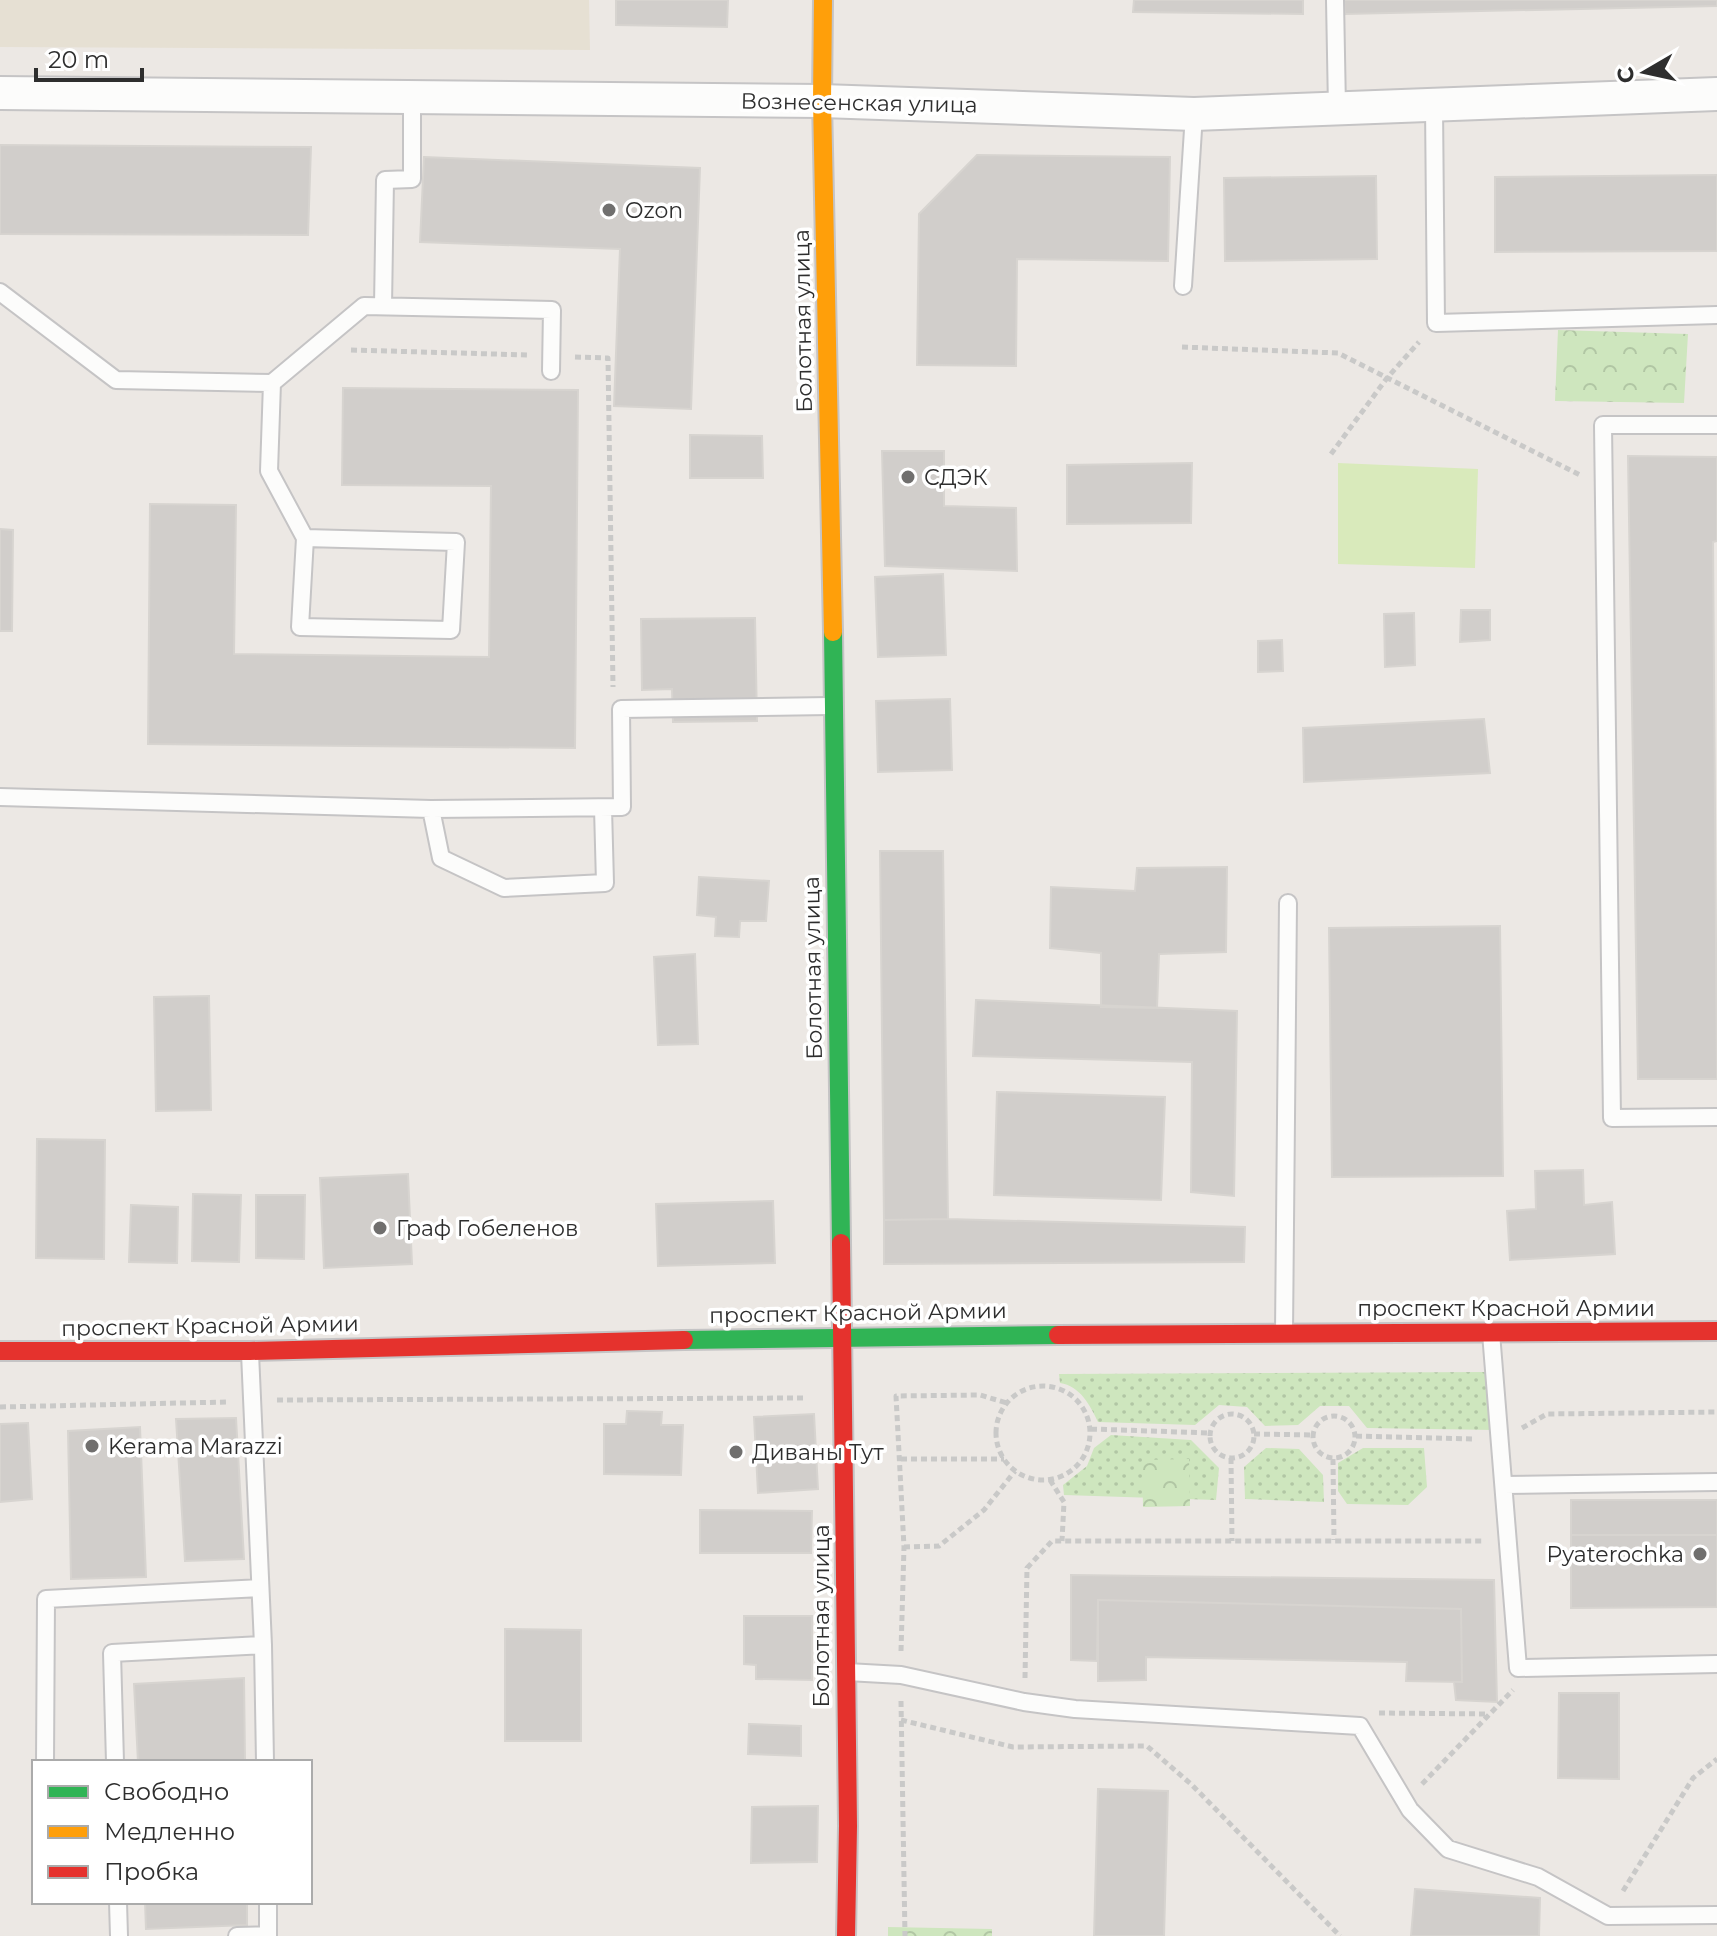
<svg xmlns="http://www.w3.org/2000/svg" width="1717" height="1936" font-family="Montserrat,sans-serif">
  <defs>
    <pattern id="grass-dots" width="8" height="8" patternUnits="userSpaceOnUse" patternTransform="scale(2)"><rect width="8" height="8" fill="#cee6be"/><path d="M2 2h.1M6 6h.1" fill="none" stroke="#b1c6a4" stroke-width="1.8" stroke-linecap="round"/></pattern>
    <pattern id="forest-crowns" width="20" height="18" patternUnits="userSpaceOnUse" patternTransform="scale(2)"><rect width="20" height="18" fill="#cee6be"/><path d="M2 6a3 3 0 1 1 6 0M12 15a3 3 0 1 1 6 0" fill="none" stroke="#b1c6a4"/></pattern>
  </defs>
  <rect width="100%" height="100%" fill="#ece8e4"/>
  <!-- education -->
  <path fill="#e6e0d3" d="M 0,0 L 589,0 L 590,50 L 0,47 Z"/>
  <!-- grass -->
  <path fill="url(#grass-dots)" d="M 1488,1372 L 1494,1430 L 1367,1428 L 1349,1406 L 1320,1406 L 1298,1425 L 1265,1426 L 1247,1407 L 1219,1405 L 1195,1425 L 1098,1422 C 1090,1405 1080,1386 1060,1383 L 1059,1374 Z
    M 1111,1435 L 1191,1440 L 1219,1468 L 1216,1500 L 1064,1495 L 1063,1485 L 1087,1466 L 1094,1448 Z
    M 1266,1448 L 1299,1449 L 1323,1475 L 1324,1502 L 1245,1499 L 1244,1467 Z
    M 1363,1448 L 1424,1448 L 1427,1487 L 1408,1505 L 1347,1504 L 1338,1491 L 1338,1463 Z"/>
  <!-- forest -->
  <path fill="url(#forest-crowns)" d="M 1558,330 L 1688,334 L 1684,403 L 1555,401 Z
    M 1189,1459 L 1190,1506 L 1143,1507 L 1142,1460 Z
    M 888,1927 L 992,1929 L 992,1936 L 888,1936 Z"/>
  <!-- pitch -->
  <path fill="#d9eabb" d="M 1338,463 L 1478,469 L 1475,568 L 1338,564 Z"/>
  <!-- building -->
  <path fill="#d1cecb" stroke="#d7d4d0" stroke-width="2" d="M 616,0 L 728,0 L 727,27 L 616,25 Z
    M 1134,0 L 1303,0 L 1303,14 L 1133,12 Z
    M 1344,0 L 1717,0 L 1717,6 L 1345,14 Z
    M 0,145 L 311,147 L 308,235 L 0,234 Z
    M 977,155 L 1170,157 L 1168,261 L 1017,259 L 1016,366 L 917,365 L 919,214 Z
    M 424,157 L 700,168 L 691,409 L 614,406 L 620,249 L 420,242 Z
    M 1717,175 L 1717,251 L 1495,252 L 1495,177 Z
    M 1376,176 L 1377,259 L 1225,261 L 1224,178 Z
    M 343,388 L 578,390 L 575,748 L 148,744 L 150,504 L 236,505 L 234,654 L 489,657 L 491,486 L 342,485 Z
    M 690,435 L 762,436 L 763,478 L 690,478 Z
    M 882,451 L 944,451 L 944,506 L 1016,508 L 1017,571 L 885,566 Z
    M 1628,456 L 1717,457 L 1717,541 L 1713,542 L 1717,1079 L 1638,1079 Z
    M 1192,463 L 1191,523 L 1067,524 L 1067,465 Z
    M 0,529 L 13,530 L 12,631 L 0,631 Z
    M 943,574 L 946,655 L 878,657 L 875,577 Z
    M 1461,610 L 1490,610 L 1490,640 L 1460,642 Z
    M 1414,613 L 1415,665 L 1385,667 L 1384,614 Z
    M 755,618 L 757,721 L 673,722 L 672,689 L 642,690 L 641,619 Z
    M 1282,640 L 1283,671 L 1258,672 L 1258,641 Z
    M 950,699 L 952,770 L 878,772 L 876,701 Z
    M 1484,719 L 1490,773 L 1304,782 L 1303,728 Z
    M 880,851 L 943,851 L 948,1219 L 884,1220 Z
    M 1227,867 L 1226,952 L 1159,954 L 1157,1008 L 1101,1007 L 1101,953 L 1050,948 L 1051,887 L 1135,891 L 1137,868 Z
    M 699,877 L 769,881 L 766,921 L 740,921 L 739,937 L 715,936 L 716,917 L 697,915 Z
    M 1500,926 L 1503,1176 L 1332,1177 L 1329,928 Z
    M 695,954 L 698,1044 L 658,1045 L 654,957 Z
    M 209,996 L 211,1110 L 156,1111 L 154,997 Z
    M 976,1000 L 1237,1011 L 1234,1196 L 1191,1192 L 1192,1062 L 973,1056 Z
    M 997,1092 L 1165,1097 L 1161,1200 L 994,1195 Z
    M 37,1139 L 105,1140 L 104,1259 L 36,1258 Z
    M 1583,1170 L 1584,1205 L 1612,1202 L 1615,1254 L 1510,1260 L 1507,1211 L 1536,1209 L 1535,1171 Z
    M 408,1174 L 412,1264 L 324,1268 L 320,1178 Z
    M 193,1194 L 241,1195 L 239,1262 L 192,1261 Z
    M 256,1195 L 305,1195 L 304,1259 L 256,1258 Z
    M 773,1201 L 775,1263 L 658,1266 L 656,1204 Z
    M 131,1205 L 178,1207 L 177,1263 L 129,1262 Z
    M 948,1219 L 1245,1227 L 1244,1262 L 884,1264 L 884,1220 Z
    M 627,1411 L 662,1412 L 661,1425 L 683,1425 L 681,1475 L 604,1474 L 604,1424 L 626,1424 Z
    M 814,1414 L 818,1489 L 758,1493 L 754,1417 Z
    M 236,1418 L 244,1559 L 185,1561 L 176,1419 Z
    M 28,1423 L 32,1499 L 0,1502 L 0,1424 Z
    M 140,1427 L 146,1577 L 71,1579 L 68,1431 Z
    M 1571,1500 L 1717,1500 L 1717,1535 L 1571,1535 Z
    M 700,1510 L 812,1511 L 811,1553 L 700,1553 Z
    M 1571,1535 L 1717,1535 L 1717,1607 L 1571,1608 Z
    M 1071,1575 L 1494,1580 L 1497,1702 L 1456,1700 L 1454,1682 L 1462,1682 L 1461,1609 L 1098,1600 L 1097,1661 L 1071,1660 Z
    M 1098,1600 L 1461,1609 L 1462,1682 L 1406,1681 L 1407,1662 L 1146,1657 L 1146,1680 L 1098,1681 Z
    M 744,1616 L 812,1616 L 812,1680 L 756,1679 L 756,1665 L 744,1664 Z
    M 505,1629 L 581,1630 L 581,1741 L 505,1741 Z
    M 244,1678 L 245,1762 L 138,1762 L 134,1684 Z
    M 1559,1693 L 1619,1693 L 1619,1779 L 1558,1778 Z
    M 749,1724 L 801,1726 L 801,1756 L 748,1754 Z
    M 1098,1789 L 1168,1791 L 1164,1936 L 1094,1936 Z
    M 818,1806 L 817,1862 L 751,1863 L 752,1807 Z
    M 1415,1889 L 1540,1898 L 1539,1936 L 1411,1936 Z
    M 145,1902 L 247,1902 L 247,1925 L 146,1929 Z"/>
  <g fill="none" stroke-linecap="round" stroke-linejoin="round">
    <defs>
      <path id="lane" d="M 1335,0 L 1337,108
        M 1434,106 L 1436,323 L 1717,315
        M 1183,286 L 1194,114
        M 0,292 L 116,380 L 272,383 L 269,471 L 305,538 L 300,627 L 451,630 L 456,542 L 305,538
        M 383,306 L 385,180 L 412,179 L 412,97
        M 272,383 L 364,306 L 552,310 L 551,371
        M 1717,425 L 1603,425 L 1612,1118 L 1717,1117
        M 0,797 L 431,809 L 622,807 L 621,709 L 830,706
        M 431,809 L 441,858 L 504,888 L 605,883 L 603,808
        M 1284,1333 L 1288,903
        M 1491,1333 L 1518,1668 L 1717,1664
        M 250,1353 L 263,1645 L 265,1762
        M 1504,1485 L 1717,1482
        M 847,1672 L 901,1675 L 1024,1702 L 1075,1709 L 1360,1726 L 1410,1810 L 1448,1849 L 1538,1877 L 1608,1916 L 1717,1915
        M 45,1762 L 46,1599 L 260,1588
        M 115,1762 L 112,1653 L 263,1645
        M 118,1902 L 119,1936
        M 237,1936 L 268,1935 L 268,1902"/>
      <path id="street" d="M 0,93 L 822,101 L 1194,114 L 1717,94"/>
      <path id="fast" d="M 833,632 L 841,1243
        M 684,1340 L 1058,1335"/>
      <path id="slow" d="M 823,0 L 822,101 L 833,632"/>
      <path id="jam" d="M 841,1243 L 848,1826 L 846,1936
        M 1058,1335 L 1717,1331
        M 0,1351 L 250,1351 L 684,1340"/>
    </defs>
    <!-- lane casing -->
    <use href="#lane" stroke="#c5c4c5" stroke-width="20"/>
    <!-- street casing -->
    <use href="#street" stroke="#c5c4c5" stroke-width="36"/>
    <!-- fast casing -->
    <use href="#fast" stroke="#c5c4c5" stroke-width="22"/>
    <!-- slow casing -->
    <use href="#slow" stroke="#c5c4c5" stroke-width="22"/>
    <!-- jam casing -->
    <use href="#jam" stroke="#c5c4c5" stroke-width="22"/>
    <!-- path -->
    <path stroke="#c9c9c8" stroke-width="5" stroke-dasharray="6 4" stroke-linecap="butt" d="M 1182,347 L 1338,353 L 1580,475
      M 351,350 L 529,355
      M 575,357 L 608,358 L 613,687
      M 1331,454 L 1387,378 L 1419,342
      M996 1433a47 47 0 1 1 94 0a47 47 0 1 1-94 0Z
      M 277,1400 L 803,1398
      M 0,1407 L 227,1402
      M1210 1436a22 22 0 1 1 44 0a22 22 0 1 1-44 0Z
      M1313 1437a21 21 0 1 1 42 0a21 21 0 1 1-42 0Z
      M 1522,1428 L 1547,1414 L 1717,1412
      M 1091,1429 L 1210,1433
      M 1254,1434 L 1313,1435
      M 1356,1436 L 1475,1439
      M 1231,1458 L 1232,1541
      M 901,1459 L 1004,1459
      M 1333,1459 L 1334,1540
      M 1050,1480 L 1064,1502 L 1062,1541
      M 904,1547 L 939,1546 L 984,1510 L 1015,1471
      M 901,1651 L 904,1547 L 896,1396 L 980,1395 L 1007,1403
      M 1025,1678 L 1027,1568 L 1052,1541 L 1483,1541
      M 901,1701 L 905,1936
      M 1379,1713 L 1489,1714
      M 901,1720 L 1013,1747 L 1147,1746 L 1192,1785 L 1340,1936
      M 1422,1784 L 1513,1690
      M 1623,1891 L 1693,1778 L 1717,1759"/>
    <!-- lane -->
    <use href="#lane" stroke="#fcfcfb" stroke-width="16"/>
    <!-- street -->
    <use href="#street" stroke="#fcfcfb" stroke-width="32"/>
    <!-- fast -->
    <use href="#fast" stroke="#30b455" stroke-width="18"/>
    <!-- slow -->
    <use href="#slow" stroke="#ff9f0a" stroke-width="18"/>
    <!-- jam -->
    <use href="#jam" stroke="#e5322d" stroke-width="18"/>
  </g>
  <!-- markers -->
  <g fill="#706f6e" stroke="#fff" stroke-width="3">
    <circle cx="609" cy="210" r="8"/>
    <circle cx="908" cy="477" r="8"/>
    <circle cx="380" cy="1228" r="8"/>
    <circle cx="92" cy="1446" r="8"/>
    <circle cx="736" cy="1452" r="8"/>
    <circle cx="1700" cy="1554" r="8"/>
  </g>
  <g text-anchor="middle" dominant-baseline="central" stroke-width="7" stroke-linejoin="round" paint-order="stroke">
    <!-- street labels -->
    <g font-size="22" fill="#2e2e2e" stroke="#fff">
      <text transform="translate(859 103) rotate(1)">Вознесенская улица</text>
      <text transform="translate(803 321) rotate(-91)">Болотная улица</text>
      <text transform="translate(813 968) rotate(-91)">Болотная улица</text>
      <text x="1506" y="1308">проспект Красной Армии</text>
      <text transform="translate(858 1313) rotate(-1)">проспект Красной Армии</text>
      <text transform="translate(210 1326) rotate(-1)">проспект Красной Армии</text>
      <text transform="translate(821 1616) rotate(-90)">Болотная улица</text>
    </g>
    <!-- poi labels -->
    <g font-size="22" fill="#2e2e2e" stroke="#fff" text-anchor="start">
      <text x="625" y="210">Ozon</text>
      <text x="924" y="477">СДЭК</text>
      <text x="396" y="1228">Граф Гобеленов</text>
      <text x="108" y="1446">Kerama Marazzi</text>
      <text x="752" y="1452">Диваны Тут</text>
      <text x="1684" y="1554" text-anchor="end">Pyaterochka</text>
    </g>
  </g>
  <!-- legend -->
  <rect x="32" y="1760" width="280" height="144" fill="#ffffff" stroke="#ababab" stroke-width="2"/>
  <rect x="48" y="1786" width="40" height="12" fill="#30b455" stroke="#ababab" stroke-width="2"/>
  <text x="104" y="1800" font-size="24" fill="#2e2e2e">Свободно</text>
  <rect x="48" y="1826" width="40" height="12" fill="#ff9f0a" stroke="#ababab" stroke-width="2"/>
  <text x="104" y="1840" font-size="24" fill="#2e2e2e">Медленно</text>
  <rect x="48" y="1866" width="40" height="12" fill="#e5322d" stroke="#ababab" stroke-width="2"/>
  <text x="104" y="1880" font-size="24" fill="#2e2e2e">Пробка</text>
  <!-- north arrow -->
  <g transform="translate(1645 72) rotate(261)" stroke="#ffffff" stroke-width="6" paint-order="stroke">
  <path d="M0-6L14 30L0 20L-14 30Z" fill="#2e2e2e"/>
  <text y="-12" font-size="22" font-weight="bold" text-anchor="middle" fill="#2e2e2e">С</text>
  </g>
  <!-- scale -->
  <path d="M36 68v12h106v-12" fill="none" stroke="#2e2e2e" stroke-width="4"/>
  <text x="48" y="68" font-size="24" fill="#2e2e2e" stroke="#ffffff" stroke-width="6" paint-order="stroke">20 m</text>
</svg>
